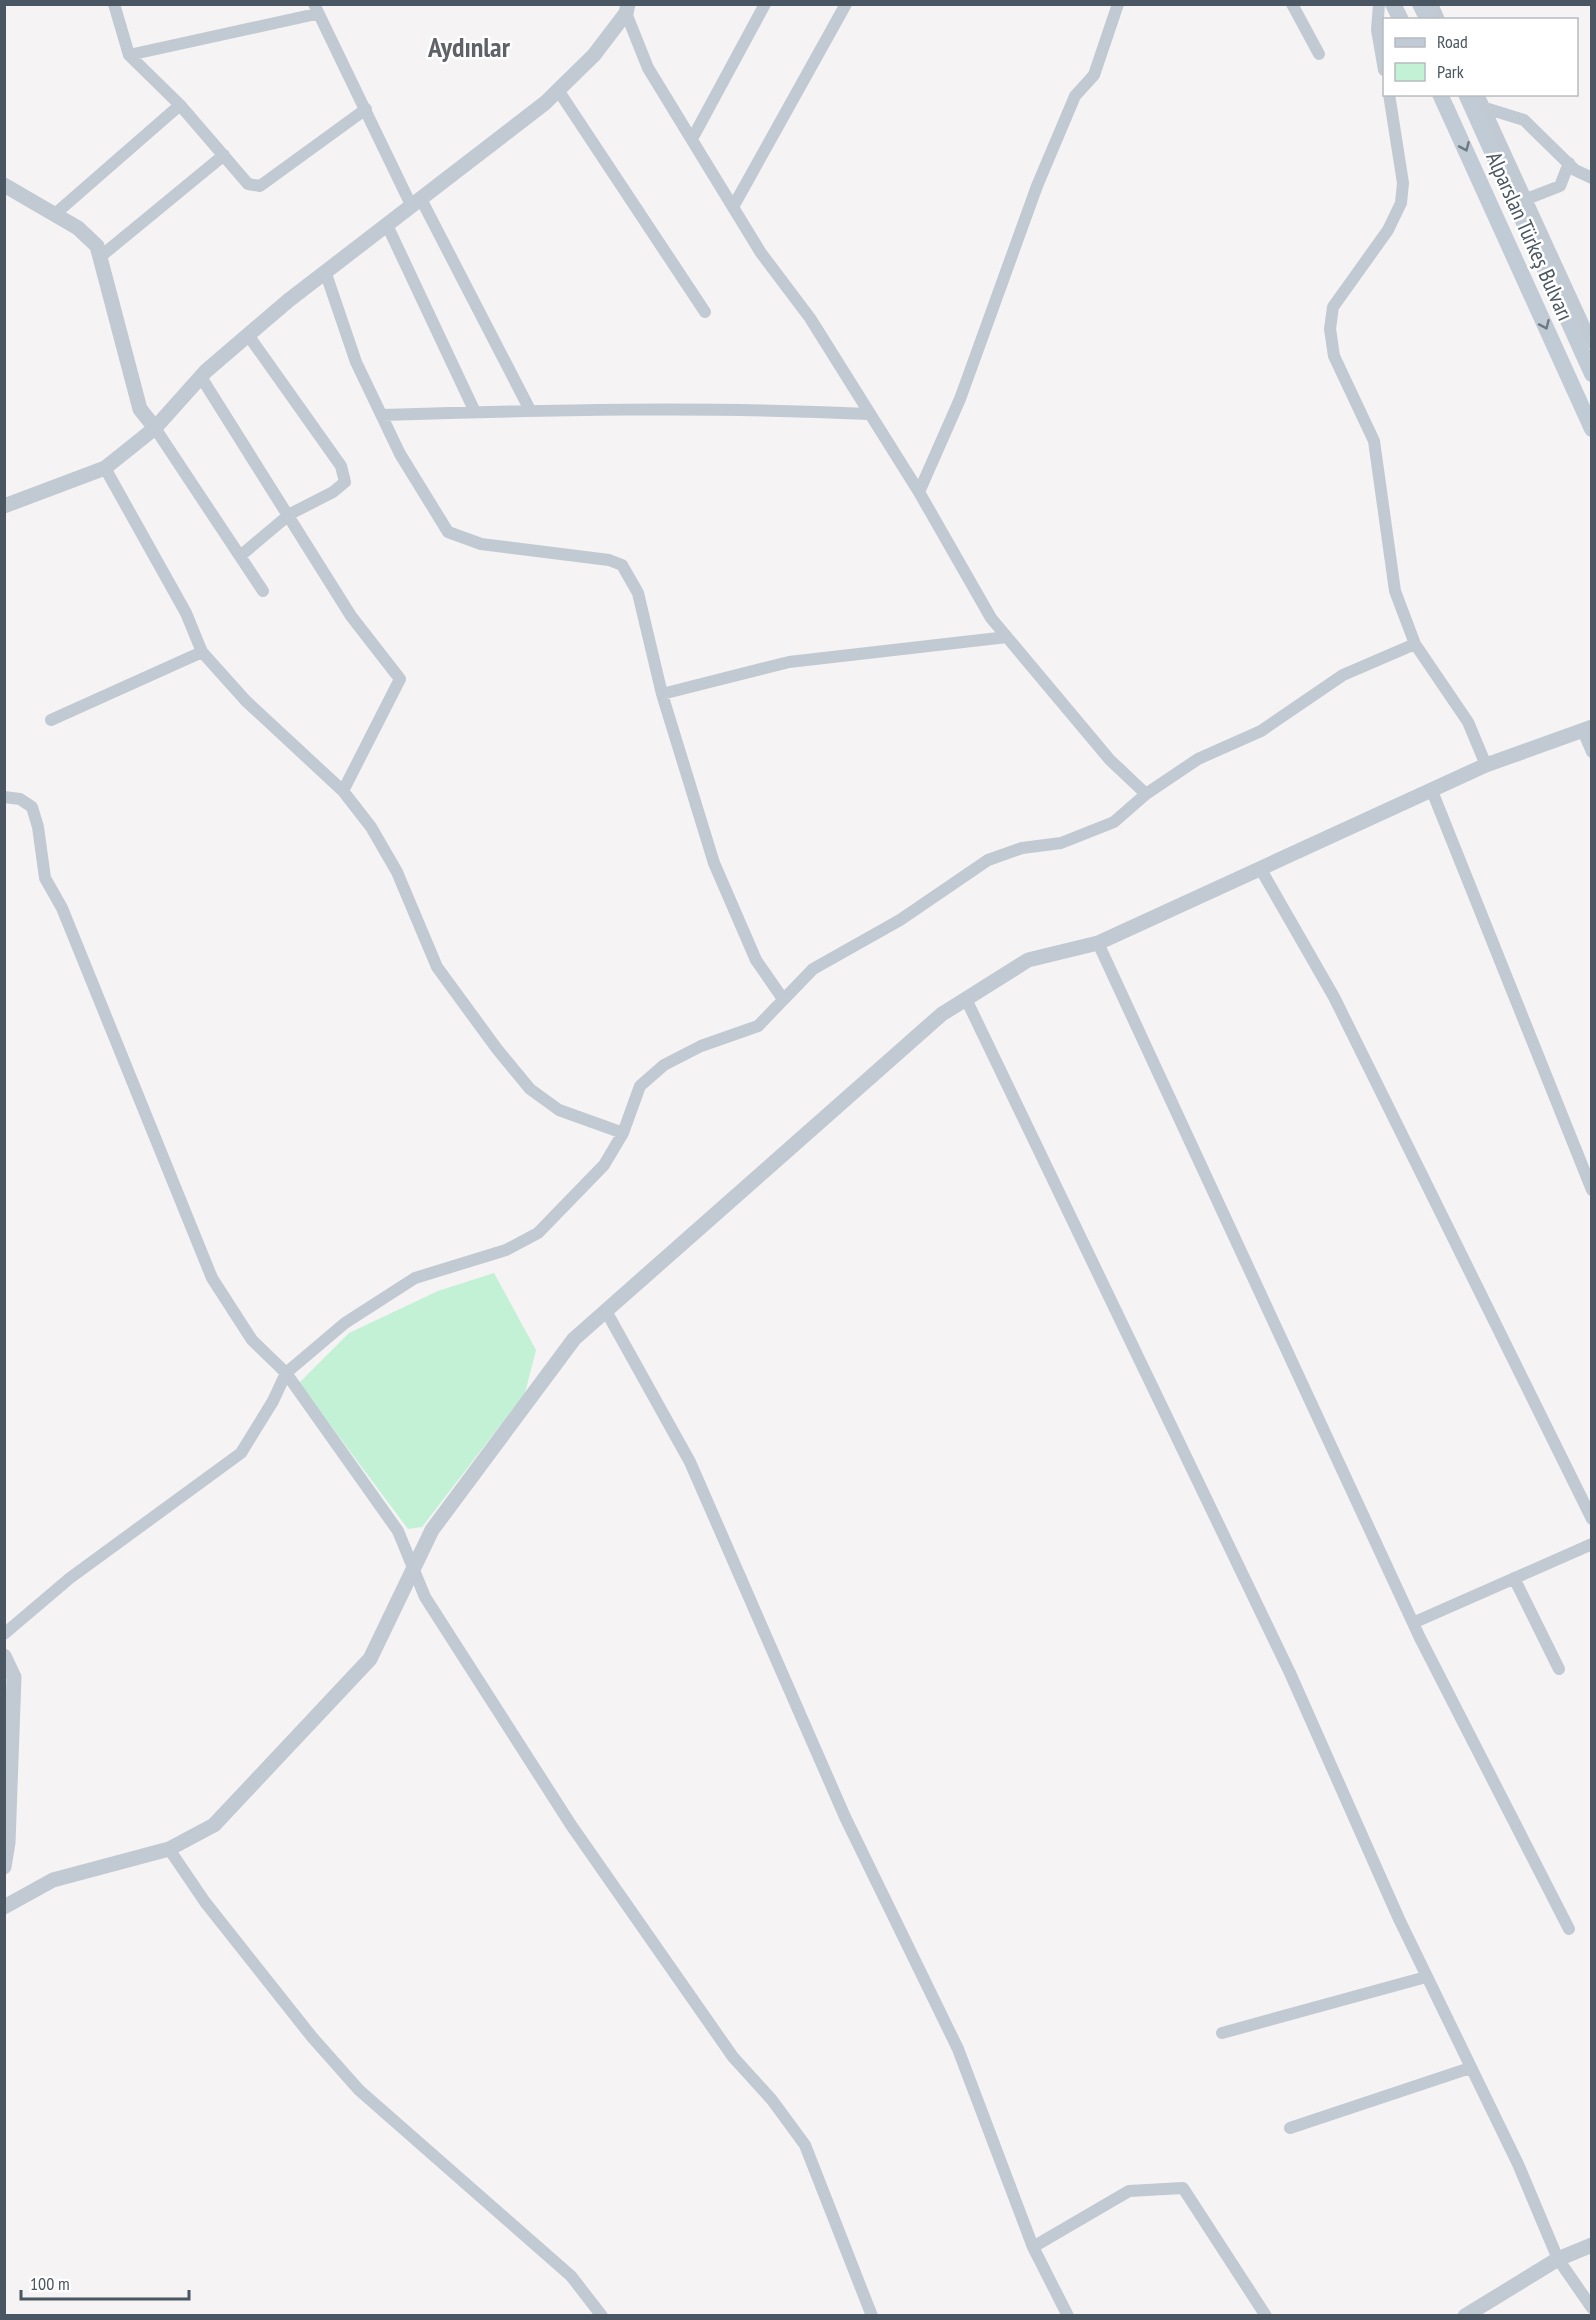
<svg xmlns="http://www.w3.org/2000/svg" width="1596" height="2320" font-family="'PT Sans Narrow',sans-serif">
  <rect width="100%" height="100%" fill="#f5f3f3"/>
  <!-- green -->
  <path fill="#c3f1d5" d="M 494,1273 L 536,1350 L 525,1393 L 422,1527 L 408,1529 L 299,1383 L 349,1333 L 438,1291 Z"/>
  <g fill="none" stroke-linecap="round" stroke-linejoin="round">
    <!-- minor -->
    <path stroke="#c1cad2" stroke-width="12" d="M 114,4 L 129,55 L 316,14
      M 314,4 L 411,205
      M 1292,4 L 1319,54
      M 1379,4 L 1377,30 L 1384,70
      M 1432,4 L 1439,20
      M 626,13 L 648,68 L 761,253 L 810,318 L 919,492 L 991,618 L 1110,760 L 1146,794
      M 129,55 L 180,105 L 248,184 L 260,186 L 366,109
      M 558,90 L 705,312
      M 1389,94 L 1403,183 L 1401,203 L 1388,230 L 1333,307 L 1330,329 L 1334,356 L 1374,441 L 1395,591 L 1415,644 L 1468,722 L 1486,765
      M 1478,94 L 1592,343
      M 1482,107 L 1524,120 L 1575,170 L 1592,178
      M 692,139 L 765,4
      M 421,199 L 530,410
      M 1519,202 L 1560,186 L 1569,163
      M 733,207 L 846,4
      M 55,214 L 180,105
      M 387,225 L 475,412
      M 100,257 L 224,155
      M 325,271 L 356,362 L 400,454 L 448,532 L 481,544 L 609,560 L 622,565 L 638,593 L 662,694 L 714,863 L 756,960 L 783,999
      M 201,377 L 351,616 L 400,679 L 343,791
      M 382,415 C 544,410 706,406 868,414
      M 155,428 L 263,591
      M 105,468 L 186,613 L 202,652 L 246,701 L 343,791 L 371,827 L 397,872 L 437,967 L 497,1049 L 530,1089 L 559,1110 L 623,1133
      M 919,492 L 960,399 L 1037,186 L 1075,96 L 1094,75 L 1118,4
      M 240,556 L 290,514 L 333,492 L 345,482 L 341,466 L 248,335
      M 662,694 L 789,662 L 1007,637
      M 51,720 L 202,652
      M 1583,731 L 1592,752
      M 1432,791 L 1592,1190
      M 4,797 L 20,799 L 32,807 L 38,827 L 45,878 L 62,908 L 212,1278 L 252,1340 L 286,1373 L 398,1531 L 425,1597 L 571,1825 L 733,2057 L 772,2100 L 805,2145 L 872,2316
      M 1260,868 L 1334,997 L 1592,1519
      M 1098,943 L 1420,1638 L 1569,1929
      M 966,999 L 1290,1673 L 1399,1919 L 1518,2164 L 1558,2259 L 1592,2308
      M 606,1311 L 690,1462 L 845,1817 L 958,2049 L 1033,2247 L 1068,2316
      M 1514,1578 L 1559,1669
      M 1415,1622 L 1592,1544
      M 4,1634 L 70,1578 L 241,1453 L 273,1401 L 286,1373 L 345,1323 L 415,1278 L 506,1250 L 538,1233 L 604,1165 L 623,1133 L 640,1086 L 664,1065 L 701,1046 L 758,1026 L 813,969 L 900,920 L 988,860 L 1022,848 L 1061,843 L 1114,822 L 1146,794 L 1198,759 L 1261,731 L 1343,675 L 1415,644
      M 169,1849 L 205,1902 L 312,2037 L 359,2090 L 571,2276 L 602,2316
      M 1222,2033 L 1426,1977
      M 1290,2128 L 1470,2068
      M 1033,2247 L 1129,2191 L 1183,2188 L 1266,2316"/>
    <!-- tertiary -->
    <path stroke="#c1cad2" stroke-width="15" d="M 4,185 L 78,228 L 97,246 L 140,409 L 155,428
      M 4,506 L 105,468 L 155,428 L 206,371 L 289,300 L 545,103 L 594,55 L 626,13 L 628,4
      M 4,1656 L 14,1677 L 8,1843 L 4,1867
      M 4,1907 L 53,1880 L 169,1849 L 214,1825 L 370,1659 L 432,1530 L 574,1339 L 942,1014 L 1028,960 L 1098,943 L 1486,765 L 1592,727
      M 1465,2316 L 1558,2259 L 1592,2245"/>
    <!-- secondary -->
    <path stroke="#c1cbd6" stroke-width="16" d="M 1393,4 L 1401,20
      M 1420,4 L 1428,20
      M 1440,94 L 1592,429
      M 1466,94 L 1592,374"/>
  </g>
  <!-- one-way arrows -->
  <defs><path id="oneway-chevron" d="M-2-3.5L2.5 0L-2 3.5" fill="none" stroke-width="1.6" stroke-linecap="round" stroke-linejoin="round" transform="scale(1.5)"/></defs>
  <g stroke="#6e7984">
    <use href="#oneway-chevron" transform="translate(1465 147) rotate(66)"/>
    <use href="#oneway-chevron" transform="translate(1545 325) rotate(66)"/>
  </g>
  <g text-anchor="middle" dominant-baseline="central" stroke-width="5" stroke-linejoin="round" paint-order="stroke">
    <!-- street labels -->
    <g font-size="22" fill="#4a5661" stroke="#fff">
      <text transform="translate(1530 236) rotate(66)">Alparslan Türkeş Bulvarı</text>
    </g>
    <!-- district labels -->
    <g font-size="28" font-weight="bold" fill="#5f6368" stroke="#fff">
      <text x="469" y="46">Aydınlar</text>
    </g>
  </g>
  <!-- border -->
  <rect width="1596" height="2320" fill="none" stroke="#4a5661" stroke-width="12"/>
  <!-- legend -->
  <rect x="1383" y="18" width="195" height="78" fill="#ffffff" stroke="#b7bbc0" stroke-width="1.5"/>
  <rect x="1395" y="38" width="30" height="9" fill="#c1cbd6" stroke="#b7bbc0" stroke-width="1.5"/>
  <text x="1437" y="48" font-size="18" fill="#4a5661">Road</text>
  <rect x="1395" y="63" width="30" height="18" fill="#c3f1d5" stroke="#b7bbc0" stroke-width="1.5"/>
  <text x="1437" y="78" font-size="18" fill="#4a5661">Park</text>
  <!-- scale -->
  <path d="M21 2290v9h168v-9" fill="none" stroke="#4a5661" stroke-width="3"/>
  <text x="30" y="2290" font-size="18" fill="#4a5661" stroke="#ffffff" stroke-width="4.5" paint-order="stroke">100 m</text>
</svg>
